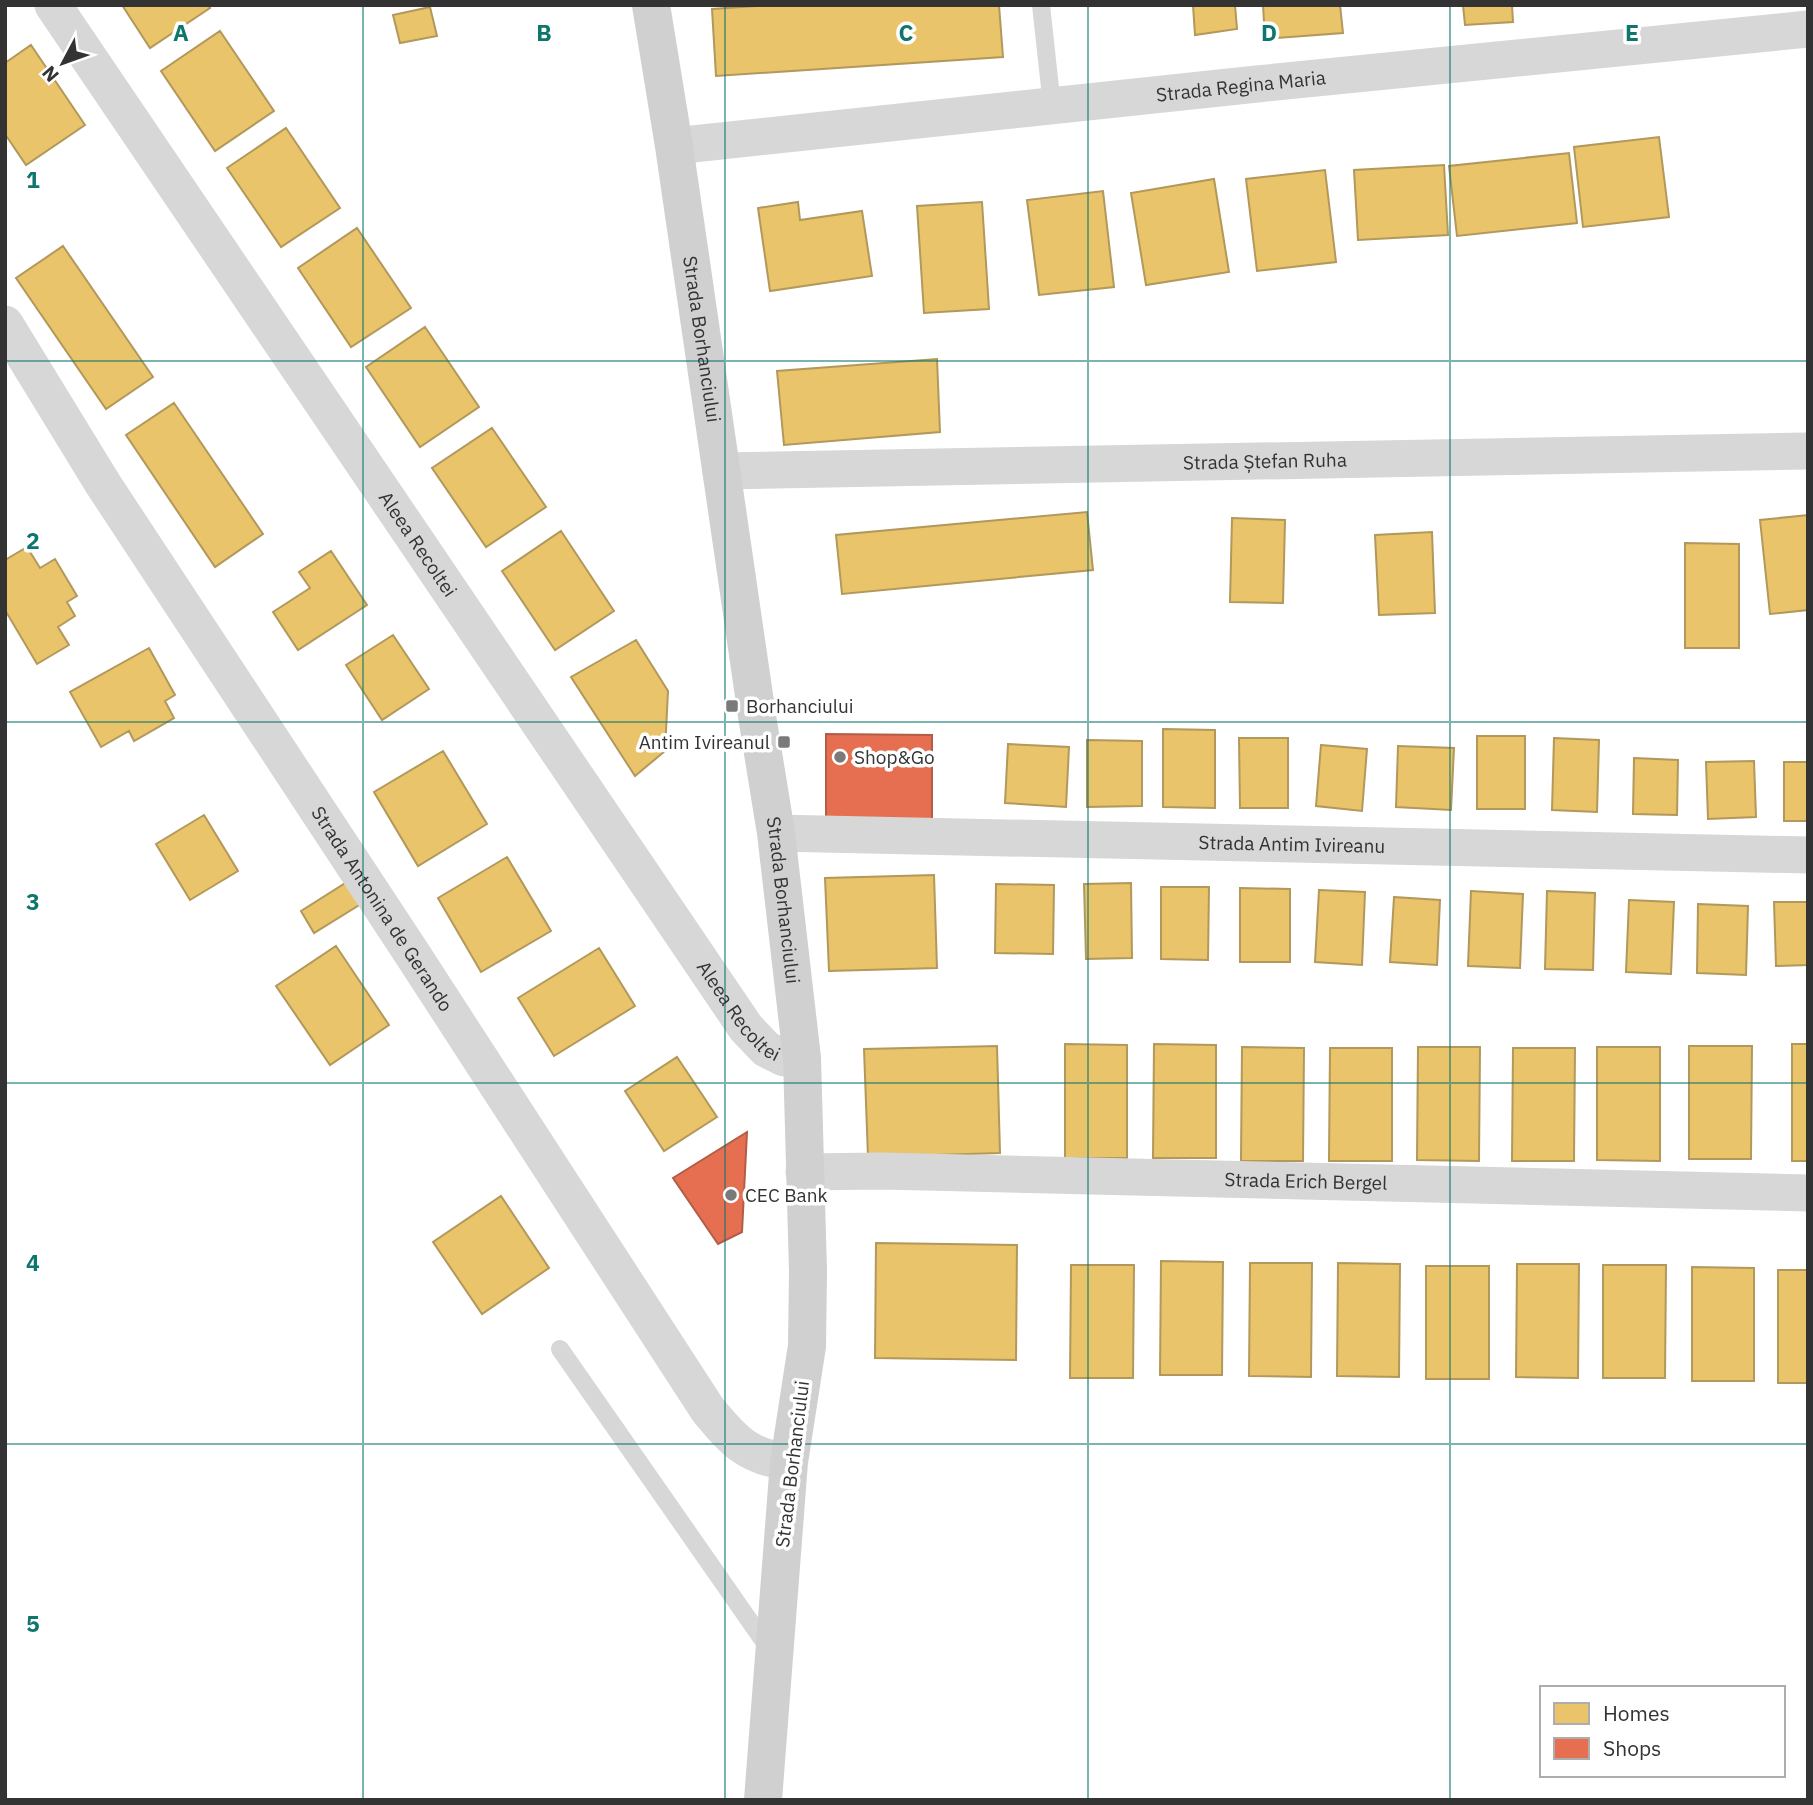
<svg xmlns="http://www.w3.org/2000/svg" width="1813" height="1805" font-family="'IBM Plex Sans',sans-serif">
  <rect width="100%" height="100%" fill="#fff"/>
  <!-- homes -->
  <path fill="#e9c46a" stroke="#b2985a" stroke-width="2" d="M 122,5 L 208,5 L 210,8 L 150,48 Z
    M 770,5 L 999,5 L 1003,57 L 716,76 L 712,9 Z
    M 1193,5 L 1235,5 L 1237,29 L 1195,35 Z
    M 1263,5 L 1340,5 L 1343,33 L 1265,39 Z
    M 1463,5 L 1512,5 L 1513,22 L 1465,25 Z
    M 430,7 L 437,36 L 400,43 L 393,15 Z
    M 220,31 L 274,111 L 215,151 L 161,71 Z
    M 31,45 L 85,125 L 26,165 L 5,134 L 5,63 Z
    M 286,128 L 340,208 L 281,247 L 227,168 Z
    M 1659,137 L 1669,217 L 1583,227 L 1574,147 Z
    M 1569,153 L 1577,223 L 1457,236 L 1449,166 Z
    M 1444,165 L 1448,235 L 1358,240 L 1354,170 Z
    M 1325,170 L 1336,262 L 1257,271 L 1246,179 Z
    M 1214,179 L 1229,272 L 1146,285 L 1131,193 Z
    M 1103,191 L 1114,287 L 1039,295 L 1027,200 Z
    M 798,202 L 800,220 L 862,211 L 872,276 L 770,291 L 758,208 Z
    M 982,202 L 989,309 L 924,313 L 917,206 Z
    M 357,228 L 411,308 L 351,347 L 298,268 Z
    M 63,246 L 153,377 L 106,409 L 16,278 Z
    M 425,327 L 479,407 L 420,447 L 366,367 Z
    M 937,359 L 940,432 L 784,445 L 777,371 Z
    M 174,403 L 263,534 L 215,567 L 126,435 Z
    M 492,428 L 546,507 L 486,547 L 432,468 Z
    M 1087,512 L 1093,570 L 842,594 L 836,535 Z
    M 1808,515 L 1808,610 L 1770,614 L 1760,520 Z
    M 1232,518 L 1285,520 L 1283,603 L 1230,602 Z
    M 561,531 L 614,611 L 555,650 L 502,571 Z
    M 1432,532 L 1435,613 L 1379,615 L 1375,535 Z
    M 1685,543 L 1739,544 L 1739,648 L 1685,648 Z
    M 27,547 L 40,568 L 55,559 L 77,596 L 67,602 L 75,616 L 58,627 L 69,645 L 37,664 L 5,610 L 5,560 Z
    M 331,551 L 367,605 L 298,650 L 273,612 L 310,588 L 299,572 Z
    M 393,635 L 429,689 L 382,720 L 346,665 Z
    M 636,640 L 668,691 L 665,751 L 635,776 L 571,677 Z
    M 149,648 L 175,695 L 165,701 L 174,718 L 134,741 L 129,731 L 101,747 L 70,692 Z
    M 1163,729 L 1215,730 L 1215,808 L 1163,807 Z
    M 1477,736 L 1525,736 L 1525,809 L 1477,809 Z
    M 1239,738 L 1288,738 L 1288,808 L 1240,808 Z
    M 1554,738 L 1599,740 L 1597,812 L 1552,810 Z
    M 1087,740 L 1142,741 L 1142,806 L 1087,807 Z
    M 1008,744 L 1069,747 L 1066,807 L 1005,803 Z
    M 1321,745 L 1367,749 L 1362,811 L 1316,806 Z
    M 1398,746 L 1454,748 L 1451,810 L 1396,807 Z
    M 443,751 L 487,824 L 418,866 L 374,792 Z
    M 1634,758 L 1678,760 L 1677,815 L 1633,814 Z
    M 1754,761 L 1756,817 L 1708,819 L 1706,762 Z
    M 1784,762 L 1808,762 L 1808,821 L 1784,821 Z
    M 204,815 L 238,871 L 190,900 L 156,844 Z
    M 507,857 L 551,931 L 481,972 L 438,898 Z
    M 934,875 L 937,968 L 829,971 L 825,878 Z
    M 355,877 L 369,899 L 314,933 L 301,911 Z
    M 1131,883 L 1132,958 L 1086,959 L 1084,884 Z
    M 996,884 L 1054,885 L 1053,954 L 995,953 Z
    M 1161,887 L 1209,887 L 1208,960 L 1161,959 Z
    M 1240,888 L 1290,889 L 1290,962 L 1240,962 Z
    M 1319,890 L 1365,892 L 1362,965 L 1315,962 Z
    M 1471,891 L 1523,894 L 1520,968 L 1468,966 Z
    M 1547,891 L 1595,893 L 1593,970 L 1545,969 Z
    M 1394,897 L 1440,900 L 1437,965 L 1390,962 Z
    M 1629,900 L 1674,902 L 1671,974 L 1626,972 Z
    M 1774,902 L 1808,902 L 1808,965 L 1776,966 Z
    M 1698,904 L 1748,906 L 1746,975 L 1697,973 Z
    M 336,946 L 389,1025 L 330,1065 L 276,986 Z
    M 599,948 L 635,1006 L 554,1056 L 518,998 Z
    M 1065,1044 L 1127,1045 L 1127,1158 L 1065,1158 Z
    M 1154,1044 L 1216,1045 L 1216,1158 L 1153,1158 Z
    M 1792,1044 L 1808,1044 L 1808,1161 L 1792,1161 Z
    M 997,1046 L 1000,1153 L 868,1157 L 864,1049 Z
    M 1689,1046 L 1752,1046 L 1751,1159 L 1689,1159 Z
    M 1242,1047 L 1304,1048 L 1303,1161 L 1241,1161 Z
    M 1418,1047 L 1480,1047 L 1479,1161 L 1417,1160 Z
    M 1597,1047 L 1660,1047 L 1660,1161 L 1597,1160 Z
    M 1330,1048 L 1392,1048 L 1392,1161 L 1329,1161 Z
    M 1513,1048 L 1575,1048 L 1574,1161 L 1512,1161 Z
    M 677,1057 L 717,1117 L 664,1151 L 625,1091 Z
    M 501,1196 L 549,1268 L 482,1314 L 433,1242 Z
    M 876,1243 L 1017,1245 L 1016,1360 L 875,1358 Z
    M 1161,1261 L 1223,1262 L 1222,1375 L 1160,1375 Z
    M 1250,1263 L 1312,1263 L 1311,1377 L 1249,1376 Z
    M 1338,1263 L 1400,1264 L 1399,1377 L 1337,1376 Z
    M 1517,1264 L 1579,1264 L 1578,1378 L 1516,1377 Z
    M 1071,1265 L 1134,1265 L 1133,1378 L 1070,1378 Z
    M 1603,1265 L 1666,1265 L 1665,1378 L 1603,1378 Z
    M 1426,1266 L 1489,1266 L 1489,1379 L 1426,1379 Z
    M 1692,1267 L 1754,1268 L 1754,1381 L 1692,1381 Z
    M 1778,1270 L 1808,1270 L 1808,1383 L 1778,1383 Z"/>
  <!-- shops -->
  <path fill="#e76f51" stroke="#b15d48" stroke-width="2" d="M 826,734 L 932,735 L 932,826 L 826,826 Z
    M 747,1132 L 742,1232 L 718,1244 L 673,1178 Z"/>
  <g fill="none" stroke-linecap="round" stroke-linejoin="round">
    <!-- lane -->
    <path stroke="#d7d7d7" stroke-width="18" d="M 1041,5 L 1052,106
      M 560,1349 L 770,1650"/>
    <!-- street -->
    <g stroke="#d7d7d7" stroke-width="37">
      <path id="s1" d="M 53,5 L 746,1028 L 766,1049 L 784,1058 L 802,1058"/>
      <path id="s2" d="M 674,146 L 1257,84 L 1808,29"/>
      <path id="s3" d="M 5,324 L 103,484 L 411,952 L 708,1410 C 733,1440 747,1457 789,1462"/>
      <path id="s4" d="M 721,471 L 1808,451"/>
      <path id="s5" d="M 776,833 L 1808,855"/>
      <path id="s6" d="M 804,1172 L 882,1171 L 1808,1193"/>
    </g>
    <!-- secondary -->
    <path stroke="#d0d0d0" stroke-width="38" id="s7" d="M 651,5 L 674,146 L 757,716 L 776,833 L 802,1058 L 808,1271 L 807,1346 L 789,1462 L 763,1800"/>
  </g>
  <!-- grid -->
  <path fill="none" stroke="#0f766e" stroke-width="2" stroke-opacity="0.55" d="M 363,5 L 363,1800M 725,5 L 725,1800M 1088,5 L 1088,1800M 1450,5 L 1450,1800M 5,361 L 1808,361M 5,722 L 1808,722M 5,1083 L 1808,1083M 5,1444 L 1808,1444"/>
  <!-- markers -->
  <g fill="#7a7a7a" stroke="#fff" stroke-width="2.5">
    <rect x="725" y="699" width="14" height="14" rx="3.5"/>
    <rect x="777" y="735" width="14" height="14" rx="3.5"/>
    <circle cx="840" cy="757" r="7"/>
    <circle cx="731" cy="1195" r="7"/>
  </g>
  <g text-anchor="middle" dominant-baseline="central" stroke-width="7" stroke-linejoin="round" paint-order="stroke">
    <!-- street labels -->
    <g font-size="19" fill="#333" stroke="#fff">
      <text stroke="none"><textPath href="#s2" startOffset="570">Strada Regina Maria</textPath></text>
      <text stroke="none"><textPath href="#s7" startOffset="338">Strada Borhanciului</textPath></text>
      <text stroke="none"><textPath href="#s4" startOffset="544">Strada Ștefan Ruha</textPath></text>
      <text stroke="none"><textPath href="#s1" startOffset="651">Aleea Recoltei</textPath></text>
      <text stroke="none"><textPath href="#s5" startOffset="516">Strada Antim Ivireanu</textPath></text>
      <text stroke="none"><textPath href="#s7" startOffset="905">Strada Borhanciului</textPath></text>
      <text stroke="none"><textPath href="#s3" startOffset="696">Strada Antonina de Gerando</textPath></text>
      <text stroke="none"><textPath href="#s1" startOffset="1218">Aleea Recoltei</textPath></text>
      <text stroke="none"><textPath href="#s6" startOffset="502">Strada Erich Bergel</textPath></text>
      <text transform="translate(792 1464) rotate(-83)">Strada Borhanciului</text>
    </g>
    <!-- poi labels -->
    <g font-size="19" fill="#333" stroke="#fff" text-anchor="start">
      <text x="746" y="706">Borhanciului</text>
      <text x="770" y="742" text-anchor="end">Antim Ivireanul</text>
      <text x="854" y="757">Shop&amp;Go</text>
      <text x="745" y="1195">CEC Bank</text>
    </g>
  </g>
  <g font-size="23" text-anchor="middle" font-weight="bold" fill="#0f766e" stroke="#fff" stroke-width="7" stroke-linejoin="round" paint-order="stroke">
    <text x="181" y="41">A</text>
    <text x="544" y="41">B</text>
    <text x="906" y="41">C</text>
    <text x="1269" y="41">D</text>
    <text x="1632" y="41">E</text>
    <text x="33" y="188">1</text>
    <text x="33" y="549">2</text>
    <text x="33" y="910">3</text>
    <text x="33" y="1271">4</text>
    <text x="33" y="1632">5</text>
  </g>
  <!-- border -->
  <rect width="1813" height="1805" fill="none" stroke="#333333" stroke-width="14"/>
  <!-- legend -->
  <rect x="1540" y="1686" width="245" height="91" fill="#ffffff" stroke="#adadad" stroke-width="2"/>
  <rect x="1554" y="1703" width="35" height="21" fill="#e9c46a" stroke="#adadad" stroke-width="2"/>
  <text x="1603" y="1721" font-size="21" fill="#333333">Homes</text>
  <rect x="1554" y="1738" width="35" height="21" fill="#e76f51" stroke="#adadad" stroke-width="2"/>
  <text x="1603" y="1756" font-size="21" fill="#333333">Shops</text>
  <!-- north arrow -->
  <g transform="translate(63 63) rotate(229)" stroke="#ffffff" stroke-width="5" paint-order="stroke">
  <path d="M0-5L12 26L0 18L-12 26Z" fill="#333333"/>
  <text y="-10" font-size="19" font-weight="bold" text-anchor="middle" fill="#333333">N</text>
  </g>
</svg>
